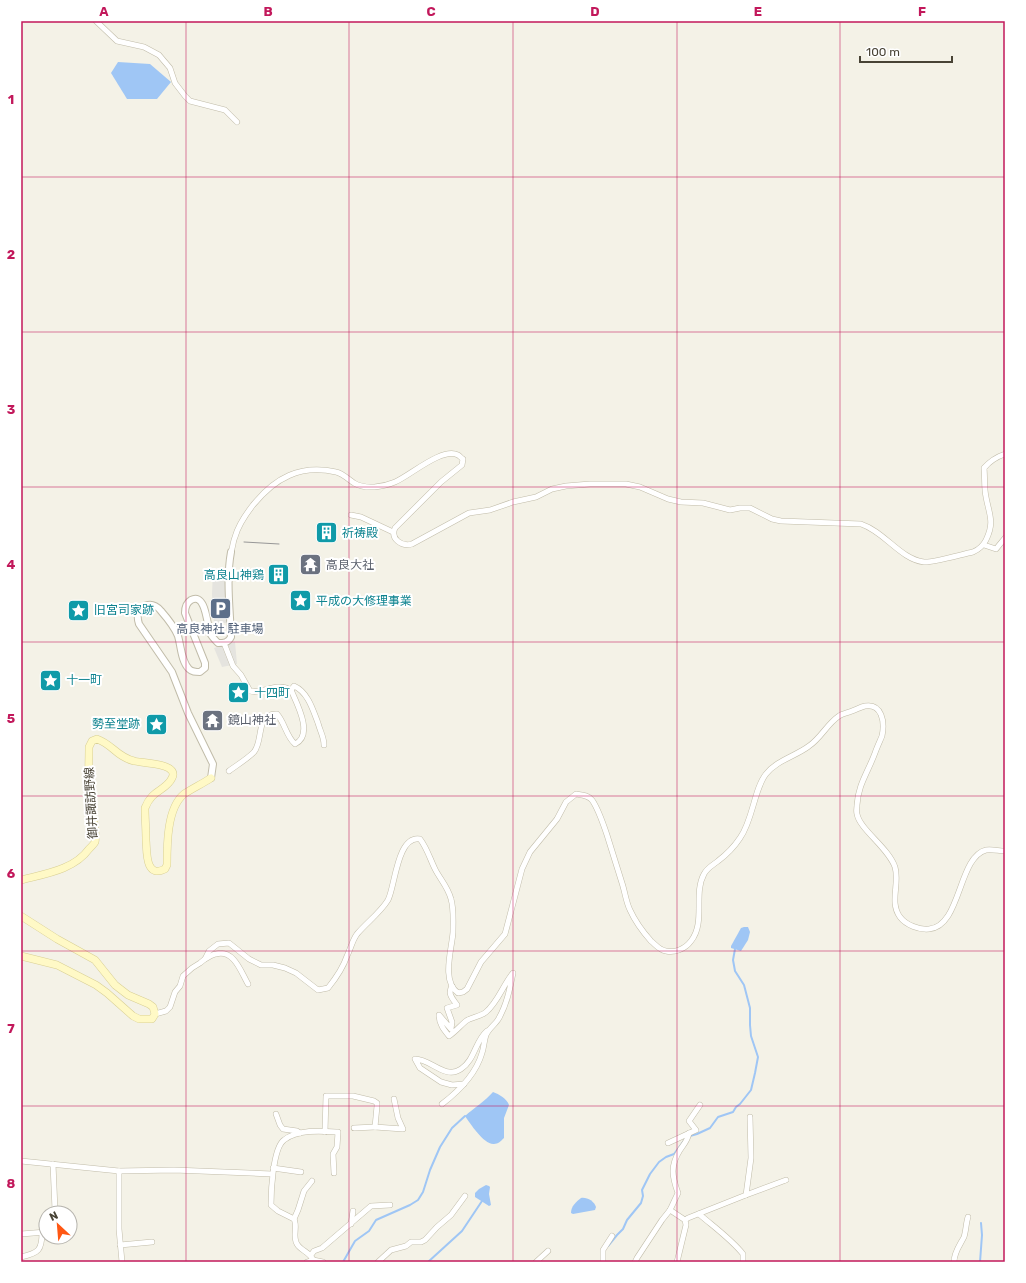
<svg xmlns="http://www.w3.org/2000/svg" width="1026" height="1283" viewBox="0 0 1026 1283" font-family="Rubik,'Noto Sans JP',sans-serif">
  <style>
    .parking { fill: #e5e4df }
    .water { fill: #9fc6f5 }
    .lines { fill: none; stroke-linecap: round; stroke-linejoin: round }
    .stream { stroke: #9fc6f5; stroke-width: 2 }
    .minor-casing { stroke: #c1bca9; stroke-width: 6 }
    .tertiary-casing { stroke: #c1bca9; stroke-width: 8 }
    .secondary-casing { stroke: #d8cf94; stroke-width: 8 }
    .minor { stroke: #fff; stroke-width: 5 }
    .tertiary { stroke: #fff; stroke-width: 6 }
    .secondary { stroke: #fff9c6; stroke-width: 7 }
    .tram { stroke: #979797; stroke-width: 1 }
    .grid { fill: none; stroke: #c2185b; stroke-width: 1; stroke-opacity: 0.55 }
    .labels { text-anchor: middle; stroke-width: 4; stroke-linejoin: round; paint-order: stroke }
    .culture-label { font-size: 12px; fill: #0d838f; stroke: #fff; text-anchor: start }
    .worship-label { font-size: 12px; fill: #5b616d; stroke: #fff; text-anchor: start }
    .service-label { font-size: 12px; fill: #4e5e75; stroke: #fff }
    .street-label { font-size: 12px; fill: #484335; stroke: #fff }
    .neatline { fill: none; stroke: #c2185b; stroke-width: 1.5 }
    .grid-label { font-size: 13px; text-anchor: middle; font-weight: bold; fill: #c2185b }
  </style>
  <rect width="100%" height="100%" fill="#f4f2e7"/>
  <g class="parking">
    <path d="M213 570 225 571V586L227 623H214L212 594Z"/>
    <path d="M235 642 237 664 222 667 214 648Z"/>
  </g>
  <g class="water">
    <path d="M118 62 150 64 171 82 157 99H127L111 73Z"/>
    <path d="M744 927H748L750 932 748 940 741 951 731 948V946L741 928Z"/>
    <path d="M493 1092C499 1094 507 1099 509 1105L504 1118V1138C501 1141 498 1144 494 1144 484 1145 470 1123 465 1116 474 1108 485 1101 493 1092Z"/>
    <path d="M486 1185 489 1186 490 1187 489 1194 491 1205 489 1206 475 1197V1193L479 1189Z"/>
    <path d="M581 1198C587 1197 594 1201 596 1207L595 1210 573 1214 571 1213C571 1206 576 1202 581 1198Z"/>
  </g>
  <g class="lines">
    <g class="stream">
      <path d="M690 1136 697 1134 710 1128 718 1117 733 1112 736 1107 740 1104 751 1090 755 1073 758 1057 751 1036 750 1025V1008L744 985 735 971 733 960 735 949"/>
      <path d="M608 1246 617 1235 623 1229 627 1220 641 1203 643 1196 642 1190 650 1174 659 1162 666 1157 674 1154 686 1138"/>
      <path d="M343 1262 355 1241 369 1231 376 1220 410 1205 418 1200 423 1192 430 1170 440 1147 452 1128 465 1116"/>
      <path d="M428 1262 462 1231 482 1201"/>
      <path d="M980 1262 982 1235 981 1223"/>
    </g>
    <defs>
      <g id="minor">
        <path d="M96 21 117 41 144 47 159 55 170 68 175 83 185 96 190 101 225 110 237 122"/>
        <path d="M351 515 361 517 393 532"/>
        <path d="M984 545 996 549 1005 538"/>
        <path d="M231 552C233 547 233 541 235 537 238 526 246 514 253 505 275 478 300 464 336 472 342 473 348 479 354 483 366 490 383 487 395 482 411 475 442 447 458 455 460 456 461 458 463 459L462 465 441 482 395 528C390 539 402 547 412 544L458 519 469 513 490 510 513 502 536 497 552 489 566 486 590 484H626L640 487 668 499 681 502 703 503 730 510 740 508H750L772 519 781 521 861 524C885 532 900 559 924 562 932 563 963 554 973 552 980 549 983 546 986 540 995 522 989 514 986 497 984 488 985 478 984 468 990 461 996 457 1005 454"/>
        <path d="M224 643 233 666 241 675 250 691C263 695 275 681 291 690 297 704 314 735 295 744 286 736 285 723 277 714 255 713 264 740 254 752 247 759 237 765 229 771"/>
        <path d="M291 690 294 686C308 692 313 710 318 723 320 731 324 737 324 745"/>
        <path d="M205 959C209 957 213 954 216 954 234 949 241 972 248 984"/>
        <path d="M155 1014 166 1011 170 1007 175 992 180 986 183 976 192 968 200 963 205 959 209 951 218 944 229 943 249 959 261 965H273L285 968 296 973 318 990 328 988C336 978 343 968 347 956 351 948 352 941 357 934 367 922 380 913 388 900 395 887 397 835 420 839 427 848 430 859 435 869 440 879 448 887 451 899 454 909 453 921 453 932 452 949 441 981 458 993L463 992 467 989 481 962 505 934 522 869 530 852 557 819 566 802 576 794C582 795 588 795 592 800 597 807 604 826 607 835 612 851 617 867 622 883 625 892 626 902 630 910 635 921 643 932 651 941 656 945 659 950 666 951 675 953 685 949 691 941 706 922 693 894 704 874 707 868 713 865 718 861 726 855 734 847 740 838 753 820 754 789 766 774 777 760 796 756 809 746 821 738 827 724 839 716 842 714 847 713 852 711 856 710 860 707 865 706 882 703 885 722 882 736 880 741 877 747 875 753 868 772 858 785 857 805 857 808 856 811 857 814 860 830 888 847 895 867 900 883 889 902 900 917 906 925 919 930 929 929 961 927 958 857 986 850 992 849 999 851 1005 851"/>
        <path d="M464 1084 452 1085 441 1082 420 1068 415 1059C431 1059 445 1080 461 1069 475 1060 475 1041 487 1031"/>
        <path d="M442 1104C459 1091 476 1074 482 1053 484 1047 484 1041 486 1035 489 1028 496 1024 499 1018 507 1004 510 988 513 973 503 985 498 1002 486 1012 480 1017 471 1017 466 1021 460 1026 455 1032 449 1036 444 1030 439 1024 439 1015L451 1029 452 1022 447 1008 457 1005C453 999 447 994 452 986"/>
        <path d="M276 1114 280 1125 283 1129 297 1131 300 1133"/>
        <path d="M354 1128 375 1127"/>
        <path d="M325 1132 326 1096H353L374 1101 377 1103V1106L375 1127 403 1129 398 1118 394 1099"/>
        <path d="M668 1143 696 1130 689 1121 700 1105"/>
        <path d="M21 1161 119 1171 174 1170 272 1174"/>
        <path d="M53 1164 55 1210 59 1213"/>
        <path d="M273 1168 301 1172"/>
        <path d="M119 1171V1229L122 1262"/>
        <path d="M746 1195 786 1180"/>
        <path d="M670 1210 685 1220 686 1225 677 1262"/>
        <path d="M699 1214C714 1227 731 1239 743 1254V1262"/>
        <path d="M294 1219 298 1210 304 1191 312 1181"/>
        <path d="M685 1220 688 1218 746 1195 751 1158 750 1117"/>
        <path d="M351 1224 353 1211"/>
        <path d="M21 1234 46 1232"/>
        <path d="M120 1245 152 1242"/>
        <path d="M311 1255 314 1251 322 1248 371 1206 390 1205"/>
        <path d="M21 1257C39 1253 42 1250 42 1232"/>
        <path d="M313 1260C310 1252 301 1251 297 1244 292 1236 298 1227 294 1219L278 1211 271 1205C271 1191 273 1148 284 1140 298 1129 322 1131 338 1132L337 1147 333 1154 334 1173"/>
        <path d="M307 1262 313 1260 323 1262"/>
        <path d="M378 1262 391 1250 406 1246 411 1242H421L425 1240 437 1227 451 1215 465 1196"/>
        <path d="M536 1262 548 1251"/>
        <path d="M603 1262V1250L612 1236"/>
        <path d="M635 1262 637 1258 662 1220 670 1210 678 1193C672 1176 670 1166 680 1150 684 1144 688 1140 689 1133"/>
        <path d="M954 1262C954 1252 960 1245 964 1237 966 1231 966 1223 968 1217"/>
      </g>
      <path id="tertiary" d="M211 778 213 764 188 713 172 672 139 624C136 614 138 607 148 605 153 604 158 607 161 611 168 619 174 626 178 636 181 646 181 661 189 669 192 672 195 672 200 672L205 668V663L185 613C185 608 186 603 191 600 206 592 207 625 210 633 212 637 215 640 218 643 224 643 228 643 231 637 230 609 226 579 231 552"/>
      <g id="secondary">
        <path d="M21 880C44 874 74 870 89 849 91 847 94 844 95 842 98 832 89 805 89 793 88 778 89 763 89 747L92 741 97 739C112 744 117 757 134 761 141 763 180 763 172 778 166 791 152 789 145 808 145 818 146 829 146 840 147 851 145 879 165 869L167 865C167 844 167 808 184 794 193 788 202 784 211 778"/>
        <path d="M21 916 57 939 95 960 115 985 128 995 149 1004 153 1007 155 1014 152 1019H139L133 1016 107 993 96 985 57 965 21 956"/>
      </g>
    </defs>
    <use href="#minor" class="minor-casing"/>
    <use href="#tertiary" class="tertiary-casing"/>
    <use href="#secondary" class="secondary-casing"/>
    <use href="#minor" class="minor"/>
    <use href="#tertiary" class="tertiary"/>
    <use href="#secondary" class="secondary"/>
    <path class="tram" d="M244 542 279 544"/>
  </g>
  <path class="grid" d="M186 21V1262M349 21V1262M513 21V1262M677 21V1262M840 21V1262M21 177H1005M21 332H1005M21 487H1005M21 642H1005M21 796H1005M21 951H1005M21 1106H1005"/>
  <defs>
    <symbol id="building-square" viewBox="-11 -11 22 22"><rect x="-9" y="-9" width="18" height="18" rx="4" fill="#0f9aa8" stroke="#fff"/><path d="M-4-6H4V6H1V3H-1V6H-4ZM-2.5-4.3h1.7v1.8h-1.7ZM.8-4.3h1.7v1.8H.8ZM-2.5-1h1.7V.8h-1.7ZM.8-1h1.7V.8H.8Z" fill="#fff"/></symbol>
    <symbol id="temple-square" viewBox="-11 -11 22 22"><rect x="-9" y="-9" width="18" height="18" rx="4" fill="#6b7280" stroke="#fff"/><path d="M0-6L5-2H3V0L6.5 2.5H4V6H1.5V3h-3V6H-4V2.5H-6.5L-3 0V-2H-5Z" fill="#fff"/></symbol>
    <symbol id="sight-square" viewBox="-11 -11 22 22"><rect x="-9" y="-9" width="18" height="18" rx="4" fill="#0f9aa8" stroke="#fff"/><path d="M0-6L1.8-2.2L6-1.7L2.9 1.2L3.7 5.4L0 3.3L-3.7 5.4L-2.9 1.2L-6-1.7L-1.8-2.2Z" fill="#fff"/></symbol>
    <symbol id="parking-square" viewBox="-11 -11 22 22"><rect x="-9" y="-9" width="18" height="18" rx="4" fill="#5c6f8a" stroke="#fff"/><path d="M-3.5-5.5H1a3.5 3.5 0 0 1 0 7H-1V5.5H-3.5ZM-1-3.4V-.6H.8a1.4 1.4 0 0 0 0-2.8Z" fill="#fff"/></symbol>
  </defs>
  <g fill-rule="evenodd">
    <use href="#building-square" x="314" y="520" width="25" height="25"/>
    <use href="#temple-square" x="298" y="552" width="25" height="25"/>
    <use href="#building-square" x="266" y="562" width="25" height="25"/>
    <use href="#sight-square" x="288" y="588" width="25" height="25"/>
    <use href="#parking-square" x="208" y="596" width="25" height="25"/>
    <use href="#sight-square" x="66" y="598" width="25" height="25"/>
    <use href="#sight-square" x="38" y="668" width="25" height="25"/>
    <use href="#sight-square" x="226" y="680" width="25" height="25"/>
    <use href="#temple-square" x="200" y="708" width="25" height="25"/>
    <use href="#sight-square" x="144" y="712" width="25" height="25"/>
  </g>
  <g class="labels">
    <g class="culture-label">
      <text x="342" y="537">祈祷殿</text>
      <text x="264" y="579" text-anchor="end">高良山神鶏</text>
      <text x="316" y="605">平成の大修理事業</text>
      <text x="94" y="614">旧宮司家跡</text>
      <text x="66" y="684">十一町</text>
      <text x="254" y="697">十四町</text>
      <text x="140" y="728" text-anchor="end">勢至堂跡</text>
    </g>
    <g class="worship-label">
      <text x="326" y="569">高良大社</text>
      <text x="228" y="724">鏡山神社</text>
    </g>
    <g class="service-label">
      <text x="220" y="633">高良神社 駐車場</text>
    </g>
    <g class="street-label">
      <text transform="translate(91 803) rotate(-93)" y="4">御井諏訪野線</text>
    </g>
  </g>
  <rect width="1026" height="1283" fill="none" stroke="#ffffff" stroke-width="44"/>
  <g transform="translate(58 1225) rotate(334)"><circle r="19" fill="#ffffff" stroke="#b6b4ae"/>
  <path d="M0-3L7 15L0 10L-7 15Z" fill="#ff5713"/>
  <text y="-6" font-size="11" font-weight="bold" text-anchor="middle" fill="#484335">N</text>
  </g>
  <path d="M860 56v6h92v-6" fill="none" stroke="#484335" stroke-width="2"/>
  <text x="866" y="56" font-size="12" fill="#484335" stroke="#ffffff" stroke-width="3" paint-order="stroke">100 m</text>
  <rect x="22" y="22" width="982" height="1239" class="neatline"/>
  <g class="grid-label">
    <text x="104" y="16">A</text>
    <text x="268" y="16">B</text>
    <text x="431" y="16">C</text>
    <text x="595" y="16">D</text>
    <text x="758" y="16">E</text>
    <text x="922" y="16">F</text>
    <text x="11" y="104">1</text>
    <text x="11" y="259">2</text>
    <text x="11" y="414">3</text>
    <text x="11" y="569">4</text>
    <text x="11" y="723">5</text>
    <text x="11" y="878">6</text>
    <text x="11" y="1033">7</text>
    <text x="11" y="1188">8</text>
  </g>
</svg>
